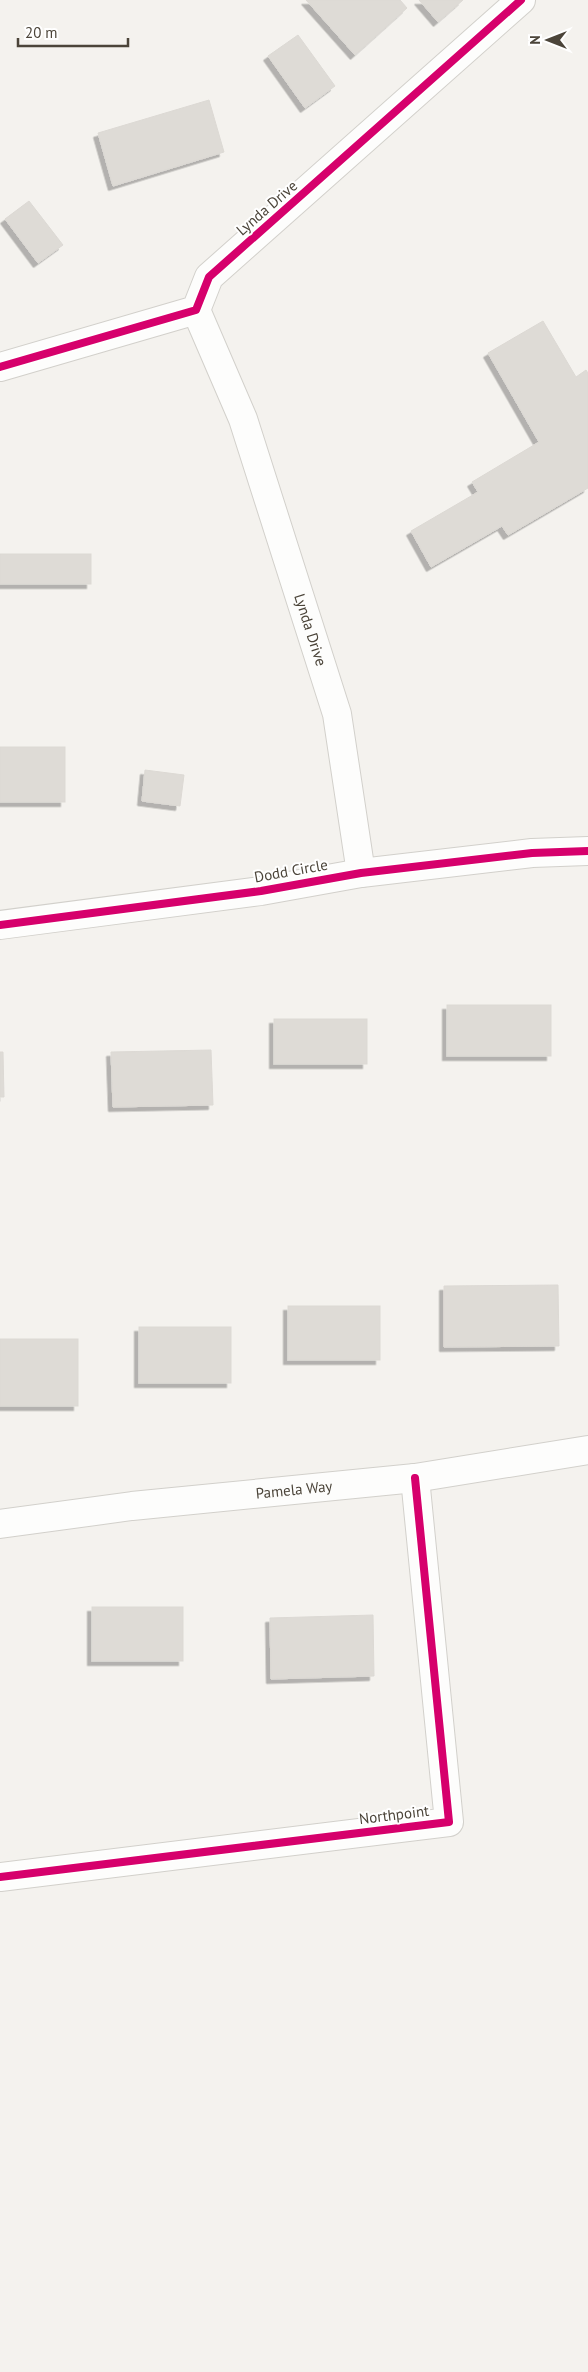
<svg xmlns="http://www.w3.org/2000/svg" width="588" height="2372" viewBox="0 0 588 2372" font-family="'PT Sans',sans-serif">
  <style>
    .building { fill: #dedbd6; stroke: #dcd9d4; filter: url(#shadow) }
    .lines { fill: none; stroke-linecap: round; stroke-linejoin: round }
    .minor-casing { stroke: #d2d0cb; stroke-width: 30 }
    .minor { stroke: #fdfdfc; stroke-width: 28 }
    .cycleway-casing { stroke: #fff; stroke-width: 11 }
    .cycleway { stroke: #d6006c; stroke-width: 8 }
    .labels { text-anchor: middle; stroke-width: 4; stroke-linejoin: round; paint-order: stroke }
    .street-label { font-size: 15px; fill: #4b4439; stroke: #fff }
  </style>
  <defs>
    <filter id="shadow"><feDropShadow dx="-4.5" dy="4.5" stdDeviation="0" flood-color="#0004"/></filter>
  </defs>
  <rect width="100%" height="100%" fill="#f4f2ee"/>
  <g class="building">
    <path d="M306 0H400L407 8 355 55Z"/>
    <path d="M419 0H463L438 22Z"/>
    <path d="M298 35 335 86 305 108 268 56Z"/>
    <path d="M209 100 224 152 113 186 98 133Z"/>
    <path d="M29 201 63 245 38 263 5 219Z"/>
    <path d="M543 321 576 377 586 370 588 373V488L508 535 502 526 431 567 411 531 478 492 472 482 539 442 488 353Z"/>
    <rect x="0" y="554" width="91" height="30"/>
    <rect x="0" y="747" width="65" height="55"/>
    <path d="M145 770 184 775 180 806 142 801Z"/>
    <rect x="447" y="1005" width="104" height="51"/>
    <rect x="274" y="1019" width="93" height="45"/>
    <path d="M211 1050 213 1105 113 1107 111 1052Z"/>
    <path d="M0 1052H3L4 1097H0Z"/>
    <path d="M558 1285 559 1346 444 1347V1286Z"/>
    <rect x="288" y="1306" width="92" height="54"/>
    <rect x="139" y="1327" width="92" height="56"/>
    <rect x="0" y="1339" width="78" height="67"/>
    <rect x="92" y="1607" width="91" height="54"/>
    <path d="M373 1615 374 1676 271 1679 270 1618Z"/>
  </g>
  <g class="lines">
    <defs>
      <g id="minor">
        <path id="s1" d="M196 310 243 419 337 714 361 873"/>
        <path d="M0 367 196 310 209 277 521 0"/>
        <path d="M0 925 261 891 361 873 532 853 588 851"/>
        <path id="s2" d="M0 1524 132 1506 415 1478 588 1450"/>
        <path d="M0 1877 449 1822 415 1478"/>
      </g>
    </defs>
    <use href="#minor" class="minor-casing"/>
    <use href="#minor" class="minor"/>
    <defs>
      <g id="cycleway">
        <path d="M0 367 196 310 209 277 521 0"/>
        <path d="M0 925 261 891 361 873 532 853 588 851"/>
        <path d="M0 1877 449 1822 415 1478"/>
      </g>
    </defs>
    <use href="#cycleway" class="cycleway-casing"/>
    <use href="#cycleway" class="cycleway"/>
  </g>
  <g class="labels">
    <g class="street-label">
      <text transform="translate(267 208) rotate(-41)" y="5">Lynda Drive</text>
      <text dy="5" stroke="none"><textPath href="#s1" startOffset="340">Lynda Drive</textPath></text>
      <text transform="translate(291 871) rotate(-10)" y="5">Dodd Circle</text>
      <text dy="5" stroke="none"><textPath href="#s2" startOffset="296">Pamela Way</textPath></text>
      <text transform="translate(394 1815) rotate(-7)" y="5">Northpoint</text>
    </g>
  </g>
  <g transform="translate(548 40) rotate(270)" stroke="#ffffff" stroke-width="4" paint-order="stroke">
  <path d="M0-4L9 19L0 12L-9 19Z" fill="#4b4439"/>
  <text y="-8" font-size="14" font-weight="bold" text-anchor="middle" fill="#4b4439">N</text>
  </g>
  <path d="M18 38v8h110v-8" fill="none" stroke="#4b4439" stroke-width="2.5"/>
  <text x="25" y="38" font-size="15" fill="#4b4439" stroke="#ffffff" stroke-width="4" paint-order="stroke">20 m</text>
</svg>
